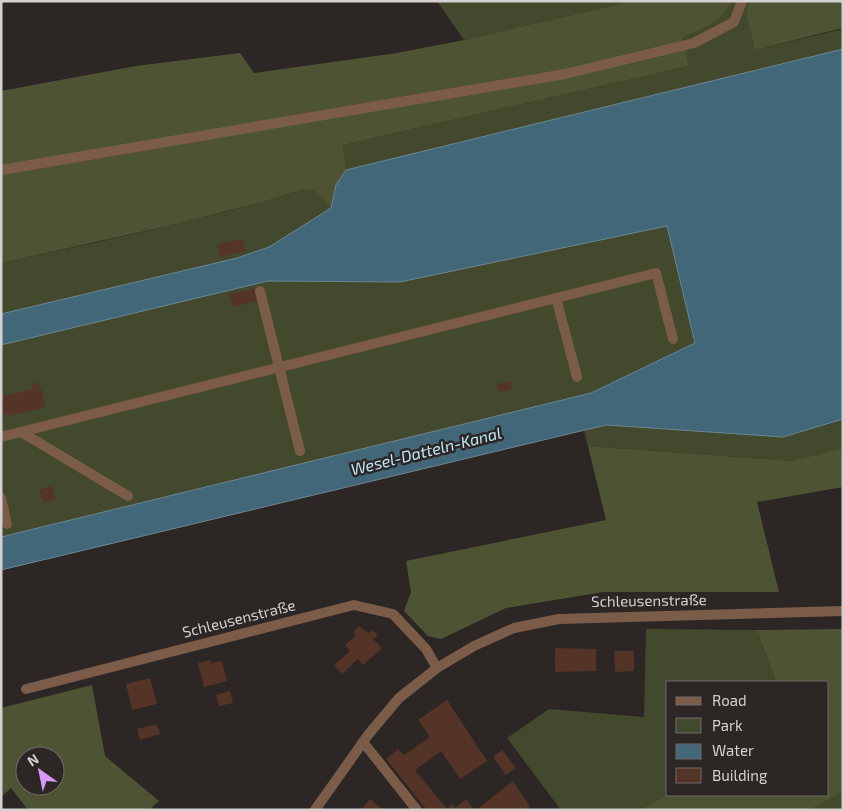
<svg xmlns="http://www.w3.org/2000/svg" width="844" height="811" viewBox="0 0 844 811" font-family="'Exo 2',sans-serif">
  <style>
    .green { fill: #43492c }
    .forest { fill: #4e5433; fill-rule: evenodd }
    .water { fill: #416778; stroke: #6d8792 }
    .building { fill: #533426 }
    .lines { fill: none; stroke-linecap: round; stroke-linejoin: round }
    .service { stroke: #7b5c49; stroke-width: 10 }
    .minor { stroke: #7b5c49; stroke-width: 10 }
    .labels { text-anchor: middle; stroke-width: 5; stroke-linejoin: round; paint-order: stroke }
    .street-label { font-size: 15px; fill: #d4d1d0; stroke: #2c2725 }
    .water-label { font-size: 16px; font-style: italic; fill: #bfe7fa; stroke: #2c2725 }
  </style>
  <rect width="100%" height="100%" fill="#2c2725"/>
  <g class="green">
    <path d="M437 1H632L464 40Z"/>
    <path d="M733 1H749L746 14 755 50 843 29V49L346 170 343 145 689 66 683 37C707 27 717 24 733 1Z"/>
    <path d="M305 189H314L331 208 269 247 237 258 1 314V263C103 241 205 220 305 189Z"/>
    <path d="M667 226 695 343 591 393 1 537V345L268 281 400 282Z"/>
    <path d="M843 419V448L791 461 588 446 584 430 606 425 783 437Z"/>
    <path d="M646 629 757 630 776 682H668V794L640 810H561L507 738 549 709 644 717Z"/>
    <path d="M843 791V810H810L840 792Z"/>
  </g>
  <g class="forest">
    <path d="M632 1H733C718 24 707 27 683 37L689 66 343 145 346 170 336 185 331 208 314 190 305 189 262 202 177 224 1 263V91L136 66 240 53 254 73 397 53 464 40Z"/>
    <path d="M749 1H843V28L755 50 746 14Z"/>
    <path d="M588 446 791 461 843 448V487L757 502 779 592H603L506 608 441 639 428 636 404 611 411 592 406 561 606 520Z"/>
    <path d="M843 629V791L810 810H640L668 794 828 795V682H776L757 630Z"/>
    <path d="M92 685 105 756 159 801 149 810H28L11 788 1 797V708ZM25 756H55V786H25Z"/>
  </g>
  <path class="water" d="M843 49V419L783 437 606 425 1 570V537L591 393 695 343 667 226 400 282 268 281 1 345V314L237 258 269 247 331 208 336 185 346 170Z"/>
  <g class="building">
    <path d="M242 239 245 251 220 257 217 244Z"/>
    <path d="M254 289 257 301 233 307 229 294Z"/>
    <path d="M510 381 512 389 499 392 497 384Z"/>
    <path d="M39 383 46 407 8 416 7 413 1 415V400L4 399 3 396 33 389 32 384Z"/>
    <path d="M52 486 56 499 43 503 39 490Z"/>
    <path d="M359 626 369 633 373 630 378 635 373 639 382 648 363 665 358 659 342 674 334 665 350 651 345 645 356 635 353 633Z"/>
    <path d="M555 648 596 649V671L555 672Z"/>
    <path d="M614 651H634V671L615 672Z"/>
    <path d="M210 660 211 663 222 661 227 681 204 687 198 663Z"/>
    <path d="M150 678 157 704 132 710 126 684Z"/>
    <path d="M230 691 233 703 219 706 216 695Z"/>
    <path d="M447 700 487 761 460 779 441 751 415 770 447 809 452 804 455 808 466 799 474 810H427L386 759 398 749 404 755 430 737 418 720Z"/>
    <path d="M157 724 160 734 140 740 137 729Z"/>
    <path d="M502 750 516 768 506 775 493 757Z"/>
    <path d="M513 781 530 807 526 810H476Z"/>
    <path d="M370 799 383 810H361Z"/>
  </g>
  <g class="lines">
    <g class="service">
      <path d="M1 170 565 74 694 43 734 22 742 1"/>
      <path d="M260 291 300 451"/>
      <path d="M556 298 577 377"/>
      <path d="M21 432 128 496"/>
      <path d="M1 437 656 273 673 339"/>
      <path d="M1 498 7 524"/>
      <path d="M363 742 417 810"/>
    </g>
    <g class="minor">
      <path d="M26 689 354 605 393 614 426 649 437 668"/>
      <path d="M315 810 368 735 399 698 437 668 474 646 514 628 559 619 843 611"/>
    </g>
  </g>
  <g class="labels">
    <g class="street-label">
      <text transform="translate(649 601) rotate(-1)" y="5">Schleusenstraße</text>
      <text transform="translate(239 619) rotate(-14)" y="5">Schleusenstraße</text>
    </g>
    <g class="water-label">
      <text transform="translate(426 451) rotate(-14)" y="6">Wesel-Datteln-Kanal</text>
    </g>
  </g>
  <rect width="844" height="811" fill="none" stroke="#d4d1d0" stroke-width="5"/>
  <rect x="666" y="681" width="162" height="115" fill="#2c2725" stroke="#6f6b69"/>
  <rect x="676" y="697" width="25" height="8" fill="#7b5c49" stroke="#6f6b69"/>
  <text x="712" y="706" font-size="15" fill="#d4d1d0">Road</text>
  <rect x="676" y="718" width="25" height="15" fill="#43492c" stroke="#6f6b69"/>
  <text x="712" y="731" font-size="15" fill="#d4d1d0">Park</text>
  <rect x="676" y="744" width="25" height="15" fill="#416778" stroke="#6f6b69"/>
  <text x="712" y="756" font-size="15" fill="#d4d1d0">Water</text>
  <rect x="676" y="768" width="25" height="15" fill="#533426" stroke="#6f6b69"/>
  <text x="712" y="781" font-size="15" fill="#d4d1d0">Building</text>
  <g transform="translate(40 771) rotate(327)"><circle r="24" fill="#2c2725" stroke="#6f6b69"/>
  <path d="M0-4L9 19L0 12L-9 19Z" fill="#d69bfa"/>
  <text y="-8" font-size="14" font-weight="bold" text-anchor="middle" fill="#d4d1d0">N</text>
  </g>
</svg>
